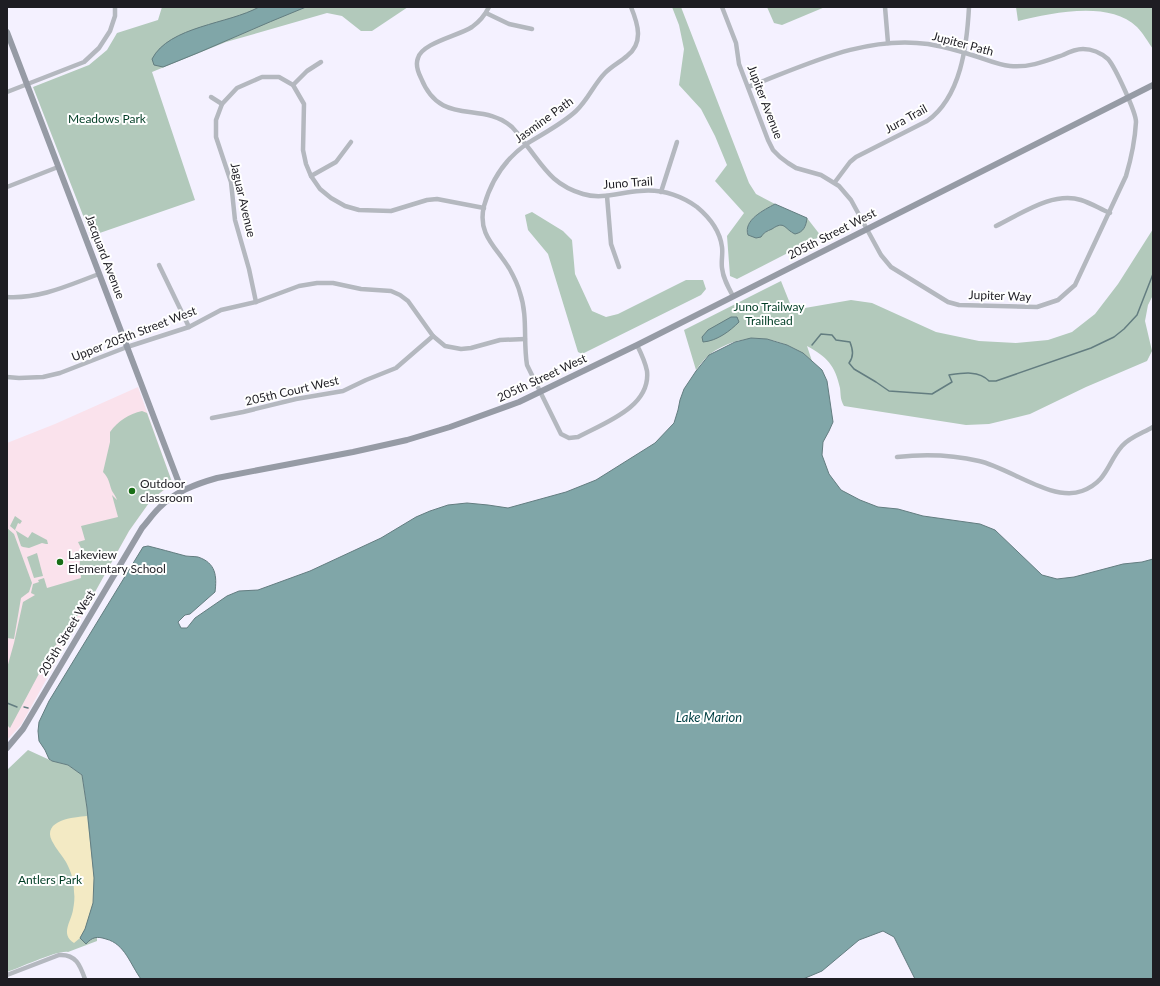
<svg xmlns="http://www.w3.org/2000/svg" width="1160" height="986" viewBox="0 0 1160 986" font-family="Lato,sans-serif">
  <style>
    .education { fill: #fae2ec }
    .green { fill: #b2c9bb }
    .sand { fill: #f3eac4 }
    .water { fill: #80a6a8; stroke: #637d80 }
    .lines { fill: none; stroke-linecap: round; stroke-linejoin: round }
    .stream { stroke: #637d80; stroke-width: 1.5 }
    .street { stroke: #b4b8bf; stroke-width: 4.5 }
    .secondary { stroke: #969ba5; stroke-width: 6 }
    .poi-dot { fill: #186e16; stroke: #fff; stroke-width: 1.5 }
    .labels { text-anchor: middle; stroke-width: 4; stroke-linejoin: round; paint-order: stroke }
    .street-label { font-size: 12px; fill: #1e1d23; stroke: #fff }
    .park-label { font-size: 12px; fill: #013d25; stroke: #fff }
    .poi-label { font-size: 12px; fill: #1e1d23; stroke: #fff; text-anchor: start }
    .water-label { font-size: 13px; font-style: italic; fill: #003f43; stroke: #fff }
  </style>
  <rect width="100%" height="100%" fill="#f4f1ff"/>
  <path class="education" d="M138 387 172 482 170 486 151 500 129 531 21 725 7 740V443L55 424Z"/>
  <g class="green">
    <path d="M162 7H408L372 31H361L342 16 327 13 226 42 152 72 195 200 91 236 33 87 89 65 107 50 117 33 158 20Z"/>
    <path d="M672 7H681L749 183 756 194 775 204C764 210 743 220 748 235 753 235 760 235 764 233 775 228 782 218 792 233L805 227 807 218 821 236 737 279 730 276 727 236 744 213 715 181 727 165 715 136 701 109 679 85 684 49 679 25Z"/>
    <path d="M767 7H825L782 25 774 23Z"/>
    <path d="M1016 7H1153V49C1148 42 1143 33 1137 27 1109 0 1052 13 1018 21Z"/>
    <path d="M532 212 563 231 572 240 575 274 592 311 606 317 618 314 686 280H703L706 289 701 295 582 354 578 352 548 254 528 230 525 215Z"/>
    <path d="M1153 229V295L1148 305 1145 321 1152 351 1147 361 1086 387 1030 414 989 424 966 425 844 406C840 399 841 396 840 388 835 365 827 357 807 346L812 361C782 335 744 330 710 354 705 358 700 365 696 370L684 330 781 281 791 306 805 308 851 300 872 303 936 332 979 341 1016 343 1048 340 1072 332 1095 314 1118 284Z"/>
    <path d="M142 411 147 413 172 482 170 485 151 500 129 531 95 592 50 653 10 728 7 725V668L14 643 23 602 35 595 31 593 33 584 39 582 38 580 44 578 47 588 81 578C81 569 77 555 83 549L81 548 78 542 85 540 81 526 118 517 112 495 117 500C116 497 114 494 112 491 109 483 109 478 103 472L110 442V432C118 421 129 414 142 411Z"/>
    <path d="M15 516 22 521 20 524 18 523 15 530 28 538 32 532 47 540 48 544H46L42 543 29 548 23 547 21 546 16 531 10 526Z"/>
    <path d="M7 528 14 534 32 583 29 592 21 598 14 639 7 638Z"/>
    <path d="M37 553 43 576 34 578 27 557Z"/>
    <path d="M28 750 52 761 68 765 82 775 87 808 94 878 91 938 97 937V941L68 952C57 950 20 968 7 972V770Z"/>
  </g>
  <path class="sand" d="M87 816 94 878 93 903 85 929 80 938 74 943C60 934 71 922 73 910 74 904 75 898 74 892 74 881 71 871 66 862 62 855 56 849 52 841 42 820 74 817 87 816Z"/>
  <g class="water">
    <path d="M259 7H306C258 26 212 48 163 67L154 65 152 59C169 26 229 24 259 7Z"/>
    <path d="M775 204 807 218C806 226 804 232 795 234 784 229 785 220 772 229 767 231 763 233 761 237L756 238 748 235C743 220 764 210 775 204Z"/>
    <path d="M731 317H737L739 322C730 331 717 341 703 342L702 337 708 330Z"/>
    <path d="M751 338 767 339 787 345 803 353 822 370 827 381 833 422 829 431 823 442 822 455 829 474 841 490 860 500 878 507 898 509 923 516 980 524 995 530 1042 575 1057 579 1074 577 1123 564 1142 562 1153 559V979H915L894 937 883 931 859 940 822 971 803 979H141C130 964 125 944 106 939 97 936 92 937 86 944L80 938 85 929 93 903 94 878 87 808 82 775 68 765 52 761 49 759 45 750 39 741 38 731 39 722 49 701 143 547 148 546C160 549 171 552 182 555 187 557 193 556 198 557 216 563 217 576 215 592L190 614 185 615 178 622 181 628H187L195 618 227 596 239 591 258 590 310 571 381 538 416 517 430 511 448 505 467 503 488 505 508 508 566 492 596 480 655 443 674 423 678 410 680 400 684 389 696 371 709 355 735 342Z"/>
  </g>
  <g class="lines">
    <g class="stream">
      <path d="M812 345 821 334 832 335 836 340 850 342C853 350 854 356 849 363L854 369 876 382 889 391 932 394 952 382 949 375C962 373 979 370 989 381H996L1091 348 1114 337 1124 329 1137 315 1153 274"/>
      <path d="M7 703 17 707"/>
      <path d="M24 707 28 708"/>
    </g>
    <g class="street">
      <path d="M489 7C485 15 479 22 472 27 458 36 422 43 418 58 415 65 418 72 421 78 441 128 481 100 512 127 516 131 520 136 523 141 543 165 550 184 583 194 602 200 621 192 640 191 660 189 680 195 697 207 709 217 720 231 722 247 723 254 721 261 722 268 723 278 728 287 733 296"/>
      <path d="M631 7C638 24 644 43 627 56 620 62 612 66 605 73 594 84 588 100 576 111 562 124 544 133 528 143 506 158 491 181 484 206 477 234 496 247 509 268 513 275 518 285 520 293 528 316 523 341 527 365L561 434 569 438 578 437C604 423 651 407 647 371 645 361 641 353 637 345"/>
      <path d="M722 7 736 43 739 64 768 140 773 150 780 157 788 163 796 168 821 175 839 186 851 200 881 255 891 267 948 302 959 305 1037 307 1058 300 1075 285 1126 176C1131 159 1135 140 1136 122 1136 112 1115 67 1108 59 1101 53 1092 49 1083 49 1076 49 1069 52 1063 55 1046 61 1029 68 1010 66 999 65 987 60 975 56 960 51 945 47 928 44 865 35 806 65 748 87"/>
      <path d="M885 7 888 43"/>
      <path d="M486 13 509 24 532 29"/>
      <path d="M293 85 307 71 321 62"/>
      <path d="M7 92 84 62 99 48 110 31 115 16V7"/>
      <path d="M211 97 222 104"/>
      <path d="M311 176 336 162 351 142"/>
      <path d="M835 182 850 162 856 157 927 121C961 97 967 45 969 7"/>
      <path d="M7 187 58 167"/>
      <path d="M661 192 677 142"/>
      <path d="M607 196 611 244 619 267"/>
      <path d="M996 226C1021 214 1053 191 1081 200 1091 203 1100 209 1110 213"/>
      <path d="M159 265 189 327"/>
      <path d="M7 297C40 299 69 285 99 274"/>
      <path d="M256 302 249 269 235 220 231 182 216 137V120L222 104 237 88 262 77H279L293 85 304 104 303 150 306 164 311 176 320 189 331 198 345 206 359 210 391 211 427 200 437 199 484 208"/>
      <path d="M7 377 19 378 43 377 60 373 127 347 189 327 221 310 256 302 299 286 317 283H333L361 289 391 291 400 295 408 301 433 336 445 346 461 349 471 348 500 340 525 339"/>
      <path d="M212 418 243 412 296 399 343 391 366 380 396 368 433 336"/>
      <path d="M897 457C924 454 953 455 979 461 1010 468 1052 502 1082 491 1108 481 1107 463 1122 446 1130 437 1143 433 1153 427"/>
      <path d="M7 975 59 955C76 954 80 965 85 979"/>
    </g>
    <g class="secondary">
      <path d="M7 32 182 491"/>
      <path d="M7 748 23 729 142 528C148 521 153 514 159 508 174 492 196 484 217 478L353 452 407 440 450 427 519 402 637 345 1153 85"/>
    </g>
  </g>
  <g class="poi-dot">
    <circle cx="132" cy="491" r="4"/>
    <circle cx="60" cy="562" r="4"/>
  </g>
  <g class="labels">
    <g class="street-label">
      <text transform="translate(963 44) rotate(15)" y="4">Jupiter Path</text>
      <text transform="translate(765 102) rotate(69)" y="4">Jupiter Avenue</text>
      <text transform="translate(906 119) rotate(-29)" y="4">Jura Trail</text>
      <text transform="translate(544 120) rotate(-36)" y="4">Jasmine Path</text>
      <text transform="translate(628 183) rotate(-4)" y="4">Juno Trail</text>
      <text transform="translate(243 200) rotate(77)" y="4">Jaguar Avenue</text>
      <text transform="translate(832 234) rotate(-27)" y="4">205th Street West</text>
      <text transform="translate(105 257) rotate(69)" y="4">Jacquard Avenue</text>
      <text transform="translate(1000 296) rotate(2)" y="4">Jupiter Way</text>
      <text transform="translate(134 334) rotate(-21)" y="4">Upper 205th Street West</text>
      <text transform="translate(542 378) rotate(-25)" y="4">205th Street West</text>
      <text transform="translate(292 391) rotate(-13)" y="4">205th Court West</text>
      <text transform="translate(67 633) rotate(-59)" y="4">205th Street West</text>
    </g>
    <g class="park-label">
      <text x="107" y="123">Meadows Park</text>
      <text x="769" y="311">Juno Trailway<tspan x="769" dy="14">Trailhead</tspan></text>
      <text x="50" y="884">Antlers Park</text>
    </g>
    <g class="poi-label">
      <text x="140" y="488">Outdoor<tspan x="140" dy="14">classroom</tspan></text>
      <text x="68" y="559">Lakeview<tspan x="68" dy="14">Elementary School</tspan></text>
    </g>
    <g class="water-label">
      <text x="709" y="722">Lake Marion</text>
    </g>
  </g>
  <rect width="1160" height="986" fill="none" stroke="#1e1d23" stroke-width="16"/>
</svg>
